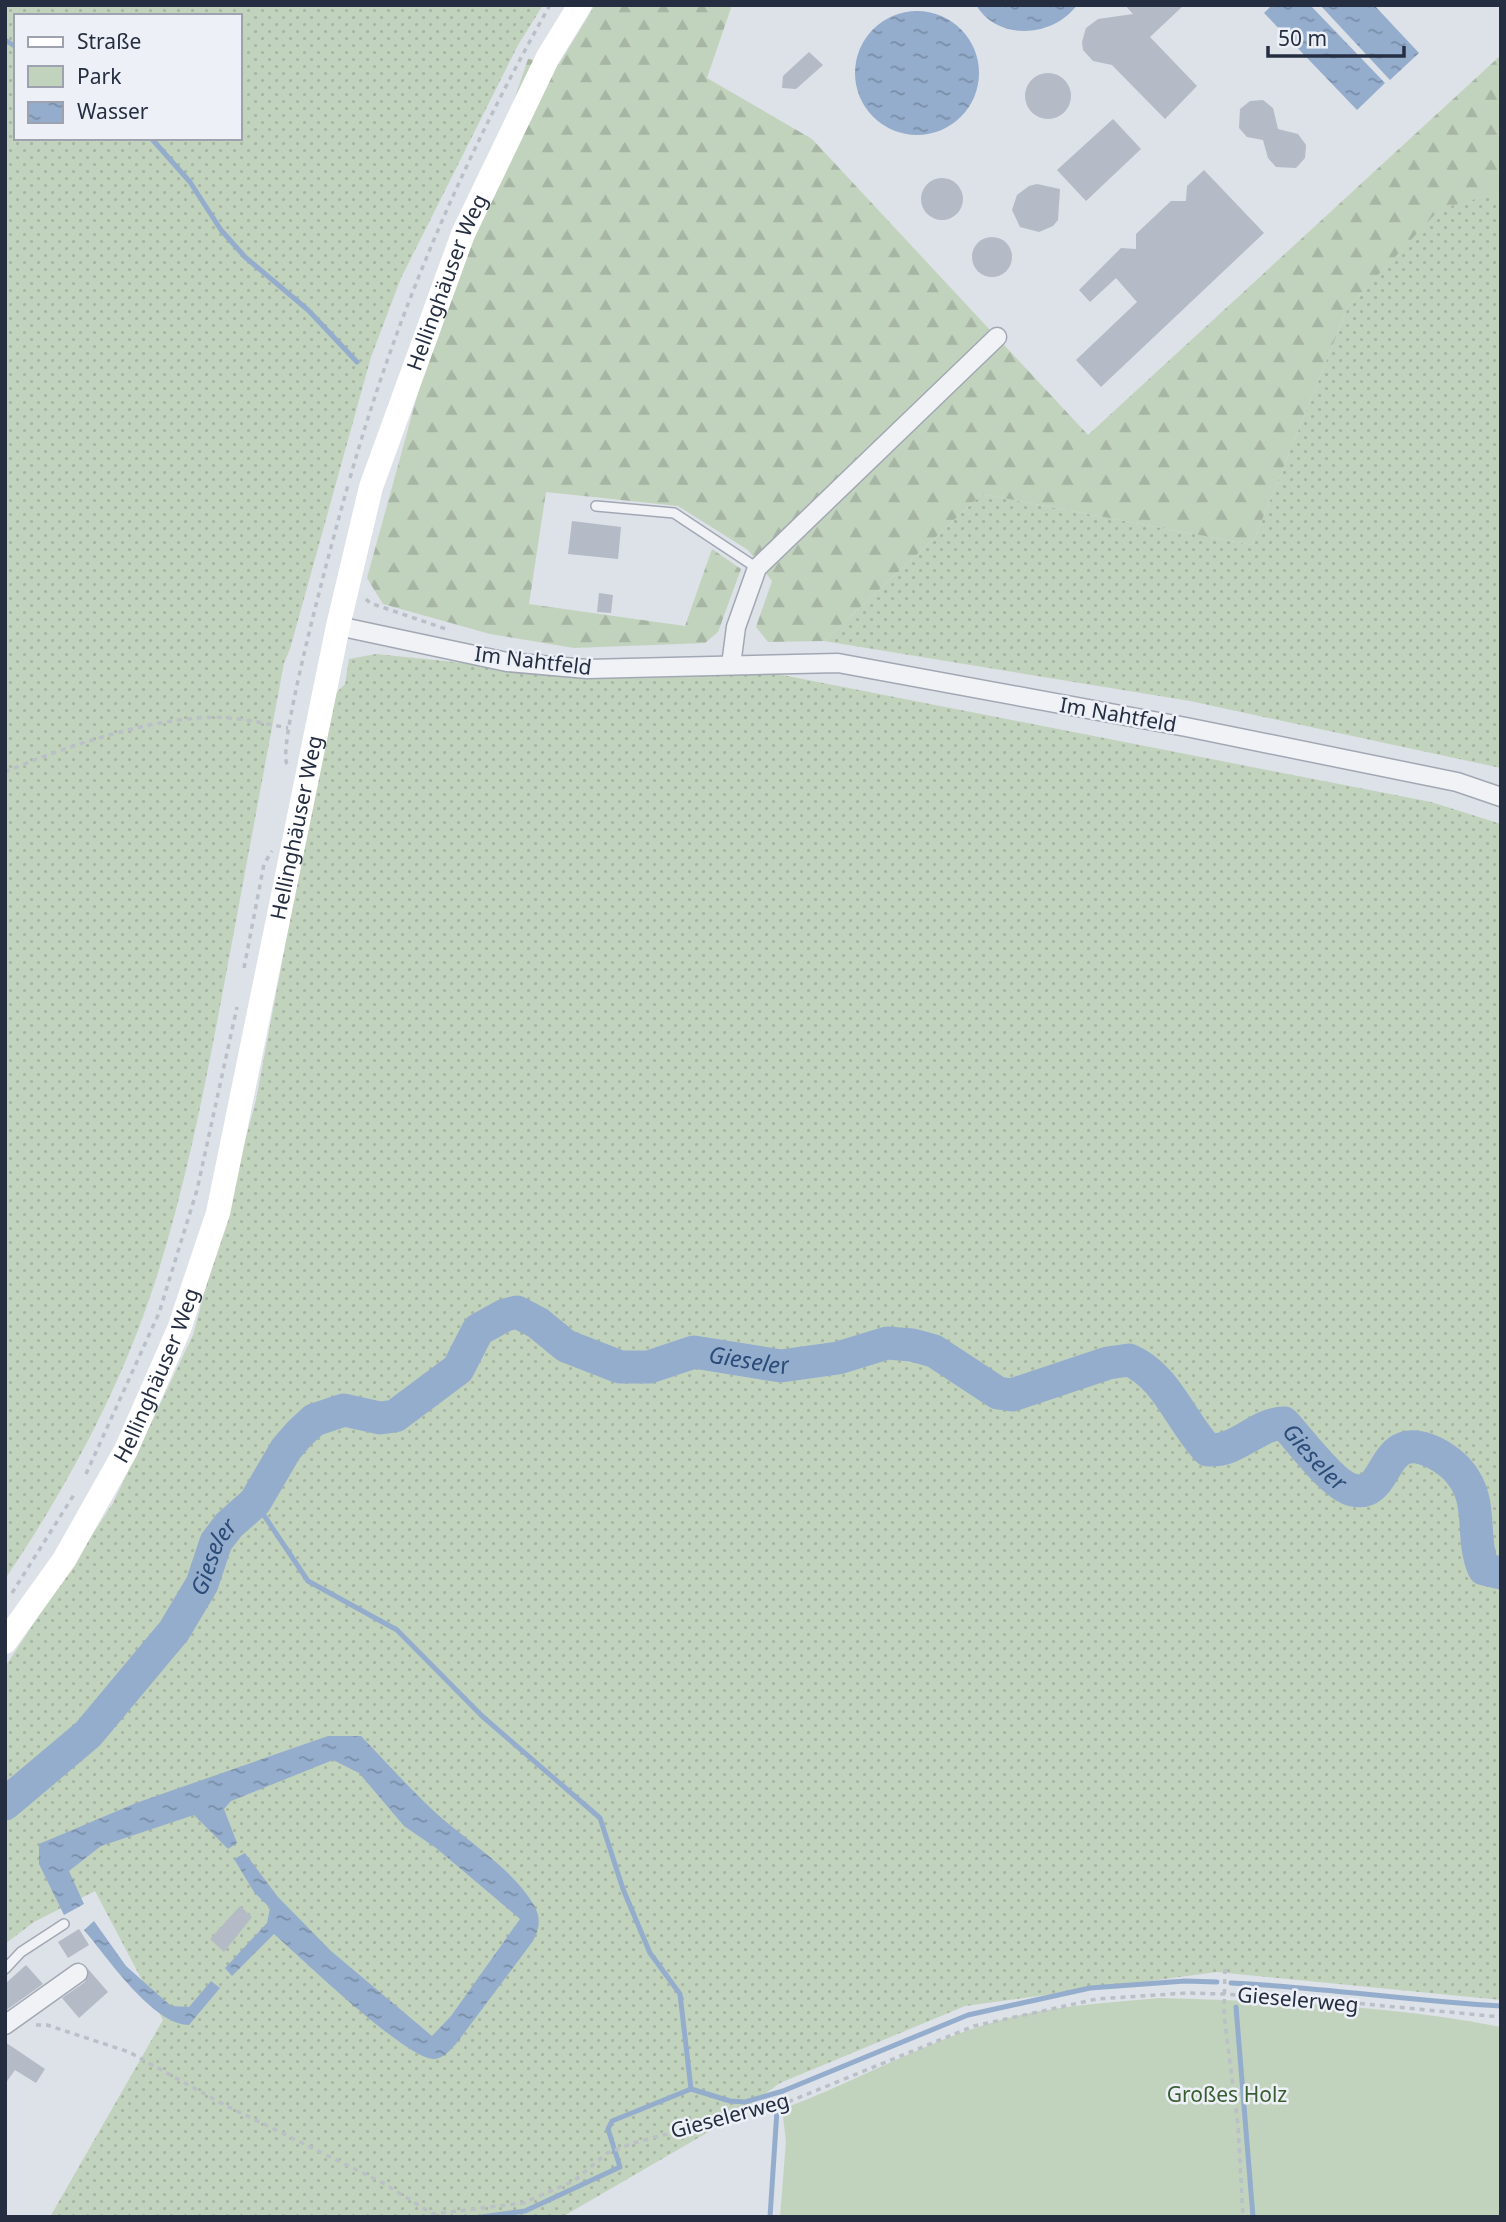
<svg xmlns="http://www.w3.org/2000/svg" width="1506" height="2222" viewBox="0 0 1506 2222" font-family="'Noto Sans',sans-serif">
  <style>
    .grass { fill: url(#grass-dots); fill-rule: evenodd }
    .forest { fill: url(#forest-firs) }
    .park { fill: #c2d3bd }
    .water { fill: url(#water-ripples) }
    .lines { fill: none; stroke-linecap: round; stroke-linejoin: round }
    .stream { stroke: #94adcc; stroke-width: 5 }
    .river { stroke: #94adcc; stroke-width: 33 }
    .building { fill: #b4bac6 }
    .lane-casing { stroke: #a2a8b3; stroke-width: 12 }
    .street-casing { stroke: #a2a8b3; stroke-width: 21 }
    .path { stroke: #bbbfc7; stroke-width: 3.5; stroke-dasharray: 5 5; stroke-linecap: butt }
    .lane { stroke: #f0f2f6; stroke-width: 9 }
    .street { stroke: #f0f2f6; stroke-width: 18 }
    .secondary { stroke: #fff; stroke-width: 24 }
    .labels { text-anchor: middle; stroke-width: 5; stroke-linejoin: round; paint-order: stroke }
    .street-label { font-size: 21px; fill: #252e41; stroke: #edf0f6 }
    .park-label { font-size: 21px; fill: #385e31; stroke: #edf0f6 }
    .water-label { font-size: 23px; font-style: italic; fill: #2b4b78; stroke: #edf0f6 }
  </style>
  <defs>
    <pattern id="grass-dots" width="8" height="8" patternUnits="userSpaceOnUse" patternTransform="scale(1.75)"><rect width="8" height="8" fill="#c2d3bd"/><path d="M2 2h.1M6 6h.1" fill="none" stroke="#a7b5a4" stroke-width="1.8" stroke-linecap="round"/></pattern>
    <pattern id="forest-firs" width="22" height="20" patternUnits="userSpaceOnUse" patternTransform="scale(1.75)"><rect width="22" height="20" fill="#c2d3bd"/><path d="M5 1l3.5 6h-7zM16 11l3.5 6h-7z" fill="#a7b5a4"/></pattern>
    <pattern id="water-ripples" width="26" height="14" patternUnits="userSpaceOnUse" patternTransform="scale(1.75)"><rect width="26" height="14" fill="#94adcc"/><path d="M2 4q2-2 4 0t4 0M15 11q2-2 4 0t4 0" fill="none" stroke="#798da7"/></pattern>
  </defs>
  <rect width="100%" height="100%" fill="#dde1e8"/>
  <g class="grass">
    <path d="M5 5H543L518 45 401 278 371 357 290 649 284 663C265 765 246 867 227 969 207 1076 187 1184 153 1288 119 1391 66 1489 5 1579ZM16 16H240V138H16Z"/>
    <path d="M1501 192V768L1190 701 824 641 982 494 1252 545 1348 307 1440 208Z"/>
    <path d="M376 654 504 667 731 665 1431 802 1501 824V2000L1217 1972 965 2006 780 2083 729 2120 562 2217H50L163 2020 95 1891 34 1922 5 1944V1667L113 1503 193 1335 256 1100 332 697 345 684 349 659Z"/>
  </g>
  <path class="forest" d="M595 5H732L707 78 812 139 1088 435 1501 55V192L1440 209 1348 307 1252 545 982 494 824 641 768 642 756 627 772 581 748 550 678 506 546 492 529 604 685 626 712 549 741 569 718 632 705 643 574 648 490 634 383 604 367 578 435 331 528 59 559 64Z"/>
  <path class="park" d="M1160 1998C1273 2001 1390 2005 1501 2027V2217H780L786 2141 782 2109C862 2080 938 2033 1021 2015 1067 2005 1114 2002 1160 1998Z"/>
  <g class="water">
    <path d="M976 5H1077C1054 37 998 42 976 5Z"/>
    <path d="M1272 5H1310L1385 83 1357 110 1264 13Z"/>
    <path d="M1320 5H1374L1419 53 1390 80Z"/>
    <circle cx="917" cy="73" r="62"/>
    <path d="M328 1736H361C386 1762 410 1789 436 1813 468 1842 512 1868 534 1905 541 1918 540 1928 533 1941L456 2044C450 2050 443 2059 434 2059 407 2060 299 1956 274 1934L232 1976 225 1968 267 1923 270 1908 254 1892 234 1859 245 1853 278 1897 331 1951 432 2036 451 2016 520 1919 436 1848 404 1826 359 1773 333 1760 231 1801 224 1809 237 1843 228 1849 194 1815 101 1846 69 1871 84 1904 64 1915 39 1864V1844L136 1803Z"/>
    <path d="M94 1921 126 1966 171 2006 189 2007 211 1981 220 1988 189 2025C153 2025 107 1957 84 1930Z"/>
  </g>
  <g class="lines">
    <g class="stream">
      <path d="M5 40 16 47"/>
      <path d="M151 138 190 182 221 230 245 257 308 310 357 362"/>
      <path d="M255 1502 308 1581 397 1630 482 1716 600 1818 623 1889 650 1953 680 1994 691 2089 612 2121 608 2129 620 2167 525 2211 482 2217"/>
      <path d="M1231 1983C1321 1987 1410 2001 1501 2006"/>
      <path d="M1236 2007 1253 2217"/>
      <path d="M691 2089 730 2101 745 2102 783 2091 968 2015 1090 1988 1185 1981 1217 1982"/>
      <path d="M770 2217 777 2110"/>
    </g>
    <path class="river" id="s1" d="M5 1804 88 1734 174 1631 202 1584 216 1542 229 1525 255 1502 286 1449 299 1434 314 1420 344 1410 380 1418 395 1416 458 1369 478 1330 505 1315 517 1312 538 1323 566 1346 620 1367H649L694 1352 781 1366 838 1358 887 1343 912 1345 934 1351 998 1393 1012 1395 1108 1363 1129 1360C1166 1375 1181 1422 1208 1450 1238 1452 1256 1424 1284 1423 1299 1439 1333 1486 1353 1490 1391 1499 1379 1427 1433 1452 1445 1458 1458 1468 1465 1480 1482 1506 1471 1541 1484 1569L1501 1573"/>
  </g>
  <g class="building">
    <path d="M1125 5H1184L1150 37 1197 86 1165 119 1112 65 1093 61 1083 50 1082 42 1086 28 1098 19 1133 14Z"/>
    <path d="M809 52 823 65 796 89 782 88 783 76Z"/>
    <circle cx="1048" cy="96" r="23"/>
    <path d="M1263 100 1273 108 1278 129 1298 134 1306 145 1305 158 1296 168 1276 167 1268 158 1263 140 1247 137 1239 128 1240 109 1250 101Z"/>
    <path d="M1113 119 1141 149 1086 201 1057 170Z"/>
    <path d="M1204 170 1264 233 1101 387 1076 360 1137 302 1116 278 1090 302 1079 290 1121 248 1136 249V234L1171 201H1186L1187 186Z"/>
    <circle cx="942" cy="199" r="21"/>
    <path d="M1037 184 1060 189 1058 220 1053 226 1039 232 1020 227 1012 210 1017 195 1029 186Z"/>
    <circle cx="992" cy="257" r="20"/>
    <path d="M572 521 621 527 618 559 568 554Z"/>
    <path d="M599 593 613 595 611 613 597 612Z"/>
    <path d="M240 1906 252 1917 224 1952 210 1939Z"/>
    <path d="M79 1929 89 1945 68 1958 58 1942Z"/>
    <path d="M26 1965 43 1984 5 2011V1984Z"/>
    <path d="M88 1969 108 1992 79 2018 62 1998 85 1982Z"/>
    <path d="M5 2042 45 2069 36 2083 15 2070 5 2084Z"/>
  </g>
  <g class="lines">
    <defs>
      <g id="lane">
        <path d="M596 506 674 513 757 568"/>
        <path d="M5 1969 21 1952 64 1924"/>
      </g>
      <g id="street">
        <path d="M338 626 507 662 587 669 838 663 1186 727 1457 782 1501 797"/>
        <path d="M731 665 736 627 757 568 997 337"/>
        <path d="M5 2025 78 1973"/>
      </g>
    </defs>
    <use href="#lane" class="lane-casing"/>
    <use href="#street" class="street-casing"/>
    <g class="path">
      <path d="M350 478C397 312 465 155 550 5"/>
      <path d="M366 599 370 603 446 629"/>
      <path d="M287 764C276 745 338 520 348 485"/>
      <path d="M5 772C58 749 140 722 197 718 228 715 258 722 288 728"/>
      <path d="M244 968 264 864 272 851"/>
      <path d="M86 1474 159 1313 197 1190 237 1007"/>
      <path d="M12 1593 75 1493"/>
      <path d="M1225 1969 1224 2015 1238 2125 1243 2217"/>
      <path d="M36 2025H47L129 2052 221 2103 383 2183 433 2214 523 2203 574 2181 607 2153 637 2142 788 2102 974 2026 1097 1999 1187 1993 1223 1994 1312 1999 1501 2017"/>
    </g>
    <use href="#lane" class="lane"/>
    <use href="#street" class="street"/>
    <path class="secondary" id="s2" d="M5 1642 64 1560 126 1450 179 1329 218 1213 338 626 371 487 463 234 548 57 580 5"/>
  </g>
  <g class="labels">
    <g class="street-label">
      <text dy="7" stroke="none"><textPath href="#s2" startOffset="1442">Hellinghäuser Weg</textPath></text>
      <text transform="translate(533 661) rotate(7)" y="7">Im Nahtfeld</text>
      <text transform="translate(1118 715) rotate(10)" y="7">Im Nahtfeld</text>
      <text dy="7" stroke="none"><textPath href="#s2" startOffset="875">Hellinghäuser Weg</textPath></text>
      <text dy="7" stroke="none"><textPath href="#s2" startOffset="308">Hellinghäuser Weg</textPath></text>
      <text transform="translate(1298 2000) rotate(5)" y="7">Gieselerweg</text>
      <text transform="translate(730 2116) rotate(-15)" y="7">Gieselerweg</text>
    </g>
    <g class="park-label">
      <text x="1227" y="2102">Großes Holz</text>
    </g>
    <g class="water-label">
      <text dy="8" stroke="none"><textPath href="#s1" startOffset="999">Gieseler</textPath></text>
      <text dy="8" stroke="none"><textPath href="#s1" startOffset="1650">Gieseler</textPath></text>
      <text dy="8" stroke="none"><textPath href="#s1" startOffset="327">Gieseler</textPath></text>
    </g>
  </g>
  <rect width="1506" height="2222" fill="none" stroke="#252e41" stroke-width="14"/>
  <rect x="14" y="14" width="228" height="126" fill="#edf0f6" stroke="#9da2ae" stroke-width="2"/>
  <rect x="28" y="37" width="35" height="10" fill="#ffffff" stroke="#9da2ae" stroke-width="2"/>
  <text x="77" y="49" font-size="21" fill="#252e41">Straße</text>
  <rect x="28" y="66" width="35" height="21" fill="#c2d3bd" stroke="#9da2ae" stroke-width="2"/>
  <text x="77" y="84" font-size="21" fill="#252e41">Park</text>
  <rect x="28" y="102" width="35" height="21" fill="url(#water-ripples)" stroke="#9da2ae" stroke-width="2"/>
  <text x="77" y="119" font-size="21" fill="#252e41">Wasser</text>
  <path d="M1268 46v10h136v-10" fill="none" stroke="#252e41" stroke-width="3.5"/>
  <text x="1278" y="46" font-size="21" fill="#252e41" stroke="#edf0f6" stroke-width="5" paint-order="stroke">50 m</text>
</svg>
